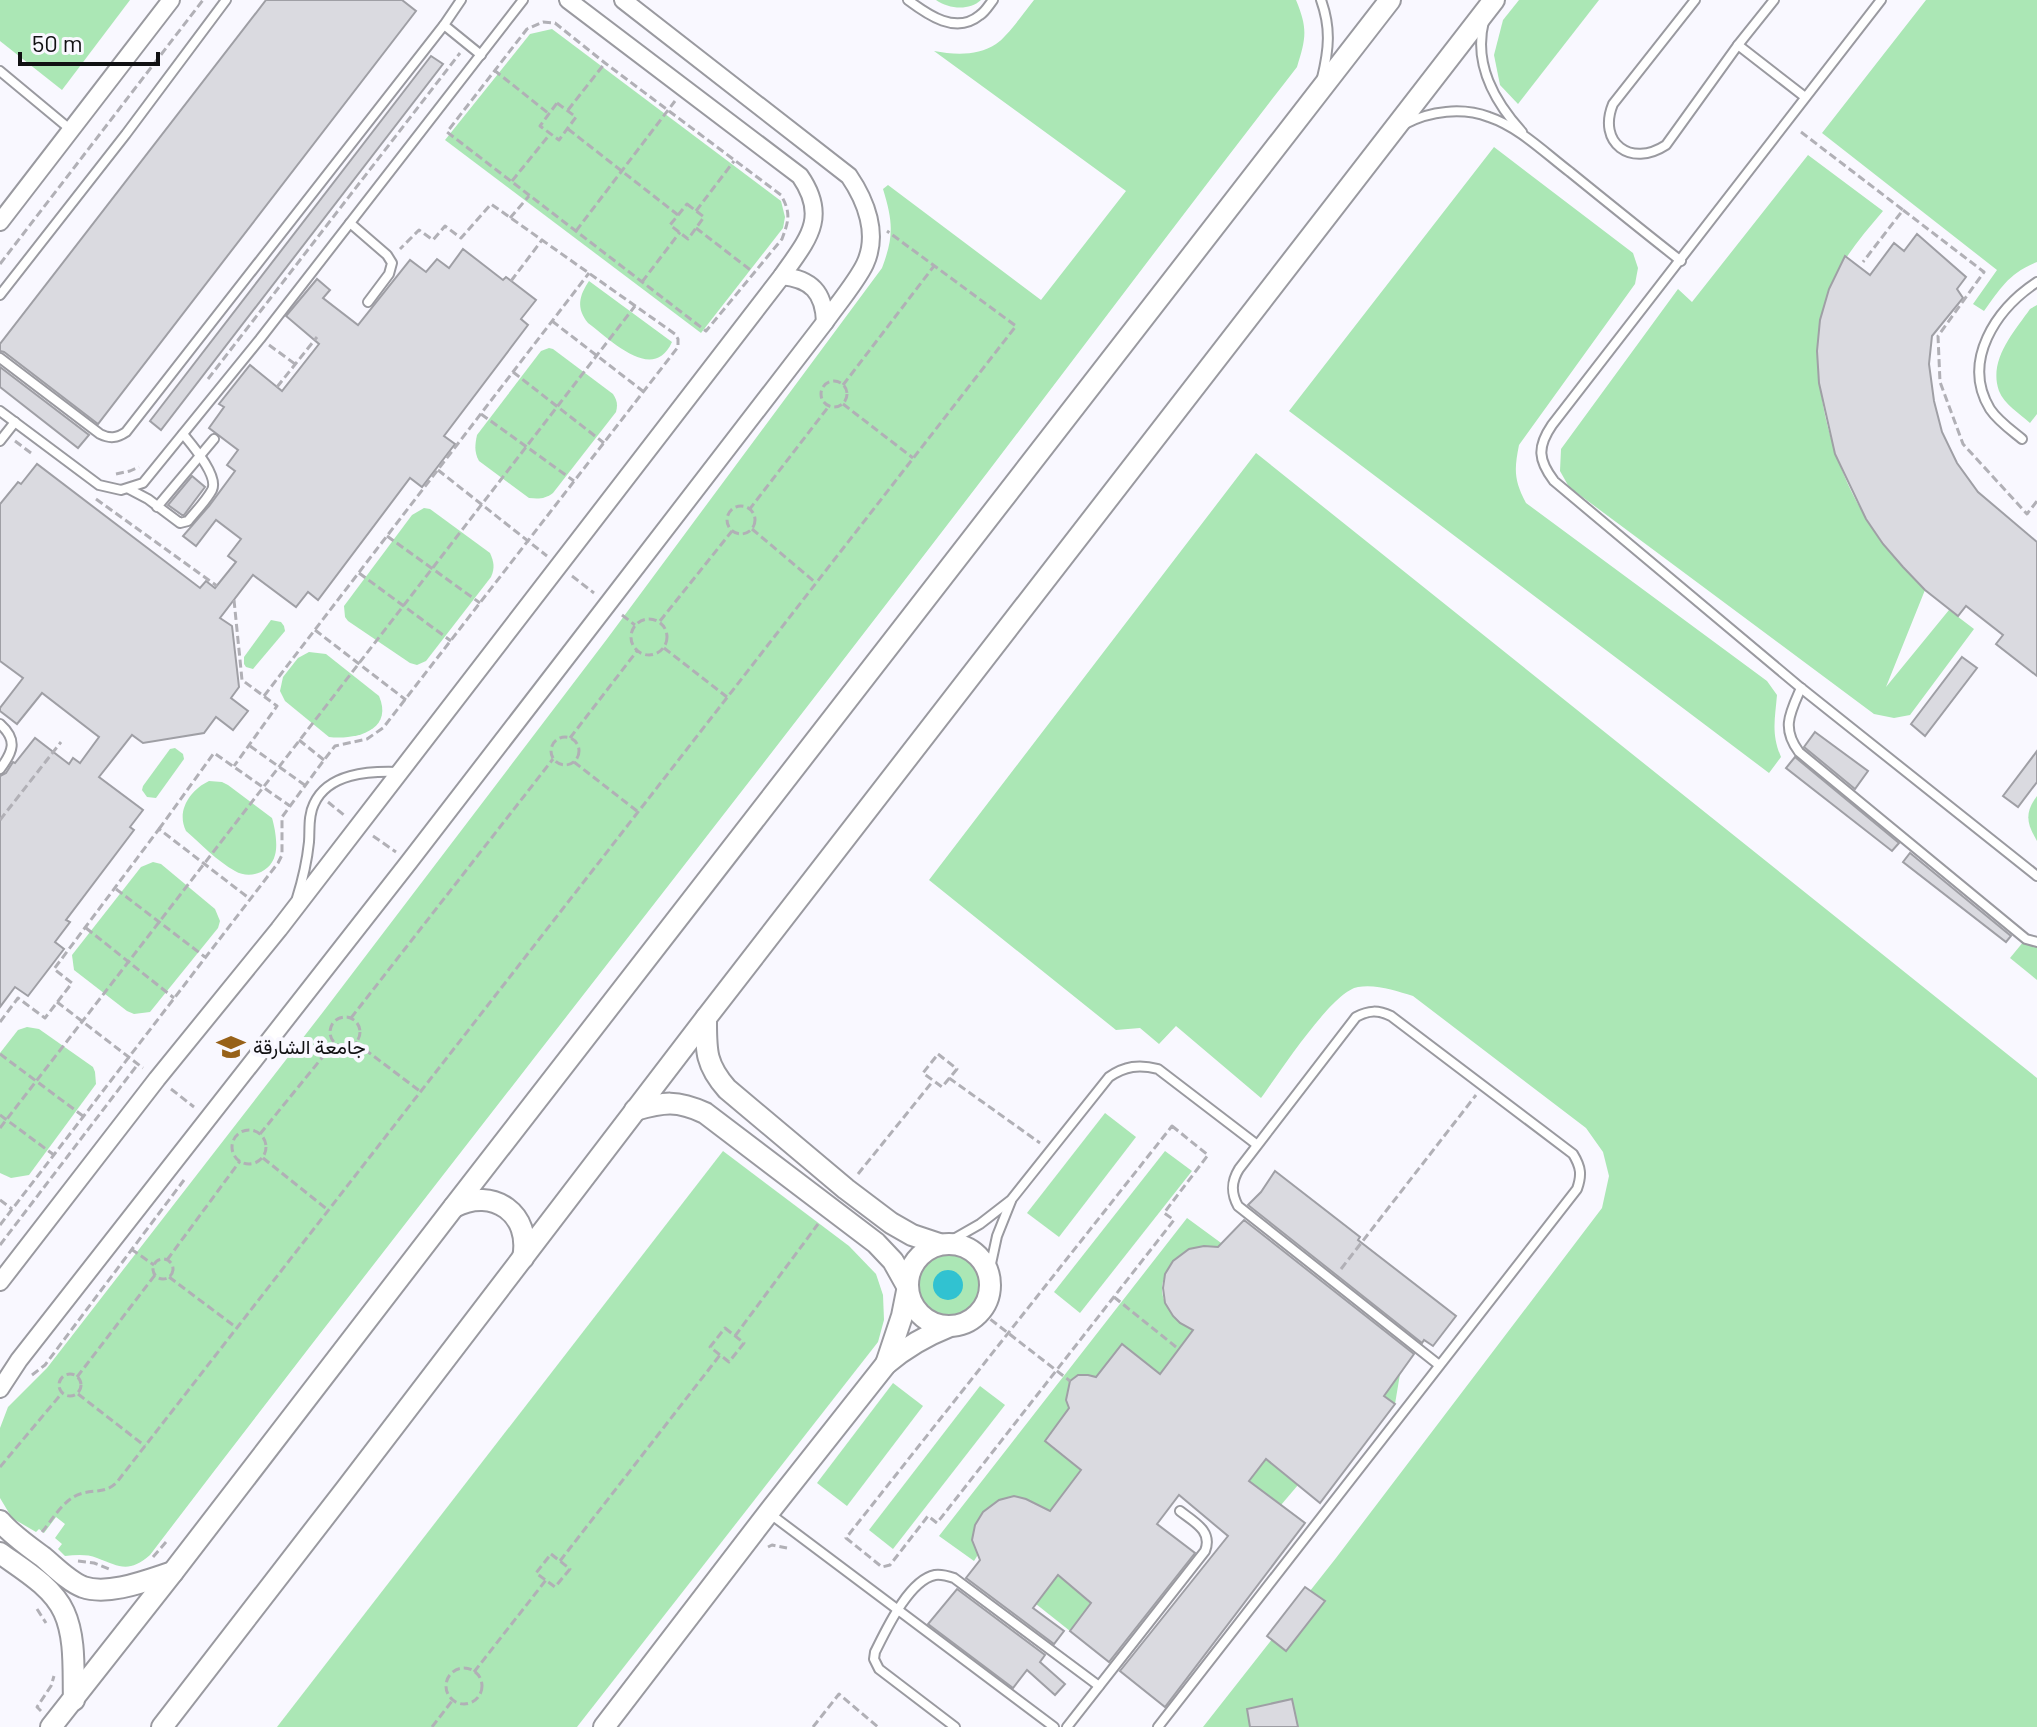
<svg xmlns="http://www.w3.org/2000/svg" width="2037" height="1727" viewBox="0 0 2037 1727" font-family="Barlow,Vazirmatn,sans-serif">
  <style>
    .green { fill: #abe7b5 }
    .water { fill: #31c2d1 }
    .building { fill: #dadae0; stroke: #9f9fa5; stroke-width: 2 }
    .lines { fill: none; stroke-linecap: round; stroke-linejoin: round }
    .service-casing { stroke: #9a9aa0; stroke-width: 12 }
    .minor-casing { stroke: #9a9aa0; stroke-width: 20 }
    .tertiary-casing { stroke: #9a9aa0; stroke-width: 24 }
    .path { stroke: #b1b0b6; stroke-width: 3; stroke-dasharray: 8 4; stroke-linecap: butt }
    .service { stroke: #fff; stroke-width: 8 }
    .minor { stroke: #fff; stroke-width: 16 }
    .tertiary { stroke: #fff; stroke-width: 20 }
    .labels { text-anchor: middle; stroke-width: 8; stroke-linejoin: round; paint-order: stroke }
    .poi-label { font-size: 20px; fill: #111113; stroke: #f9f8ff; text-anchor: start }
  </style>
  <rect width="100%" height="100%" fill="#f9f8ff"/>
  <g class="green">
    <path d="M0 0H130L62 90 0 41Z"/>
    <path d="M936 0H981C969 11 949 9 936 0Z"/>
    <path d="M1034 0H1296C1308 29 1306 38 1297 67 1164 238 1034 413 901 585 652 909 398 1230 150 1555 129 1573 120 1567 97 1558 87 1554 76 1555 65 1556L58 1549 62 1544 55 1538 65 1524 56 1517 44 1533 39 1529 36 1532 12 1518 0 1498V1428L8 1407 47 1368 323 1012 607 639 882 268C894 236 893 222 883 189L888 185 1041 300 1126 191 934 51C955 55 978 56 996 44 1007 37 1025 11 1034 0Z"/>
    <path d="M1519 0H1599L1518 104 1500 85 1494 55 1503 20Z"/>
    <path d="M1926 0H2037V262C2008 274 2001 288 1984 311L1973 304 1997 270 1822 133Z"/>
    <path d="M552 29 781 201 785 217 783 228 701 333 445 140 530 34Z"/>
    <path d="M1494 147 1633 253 1638 268 1635 284 1519 445C1514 470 1514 480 1526 503L1767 681 1777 695C1775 719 1771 734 1781 757L1769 773 1289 411Z"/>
    <path d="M1808 155 1883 211C1862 236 1844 256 1831 286 1801 354 1828 459 1867 519 1883 545 1904 568 1925 590L1886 687 1949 610 1974 629 1910 715 1894 718 1874 714 1569 487 1560 471 1561 449 1678 289 1692 302Z"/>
    <path d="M589 281 672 342C653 384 610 339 588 323 576 308 579 296 589 281Z"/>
    <path d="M2037 305V414L2030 423C2020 414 2004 404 1999 391 1988 360 2014 332 2030 309Z"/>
    <path d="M549 348 553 349 613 394C617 400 618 405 616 412L553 493C545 499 539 499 529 498L479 461C474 452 475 445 477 435L541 351Z"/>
    <path d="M1256 453 2037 1078V1727H1203L1336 1558 1602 1208 1609 1176 1603 1152 1586 1128 1413 996C1396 991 1377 984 1358 987 1332 991 1278 1075 1261 1098L1176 1026 1159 1044 1140 1028 1116 1030 929 880Z"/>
    <path d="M424 508 430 509 490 553C494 562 495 568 491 577L426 661 417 665 410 663 348 621 345 617 344 606 412 515Z"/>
    <path d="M271 620 281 622 284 626 285 631 253 669 246 667 244 664V657Z"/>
    <path d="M309 652 326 654 379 696C394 731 355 740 329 737L285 701 280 691 283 677 298 658Z"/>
    <path d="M175 748 183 754 184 759 156 798 147 797 142 790 143 786 170 749Z"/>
    <path d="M209 781 222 782 228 785 272 818C275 828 278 845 275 855 271 872 250 880 235 871 217 861 201 844 186 831 176 811 190 790 209 781Z"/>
    <path d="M2037 796V841C2027 824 2024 813 2037 796Z"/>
    <path d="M153 862 161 864 215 909 220 921 218 928 150 1012 134 1014 127 1011 74 970 72 955 141 867Z"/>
    <path d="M2024 941 2037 947V980L2010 958Z"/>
    <path d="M27 1027 39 1029 93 1067 95 1072 96 1084 29 1175 11 1178 0 1173V1053L18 1030Z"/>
    <path d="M1105 1113 1136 1137 1059 1237 1027 1213Z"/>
    <path d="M723 1151 849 1246 876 1274 883 1295 884 1320 878 1342 577 1727H277Z"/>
    <path d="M1165 1151 1192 1171 1080 1313 1054 1292Z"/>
    <path d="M1187 1218 1400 1374 1395 1404 1247 1289 1219 1248C1210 1247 1202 1245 1194 1248 1186 1251 1180 1258 1175 1264 1172 1267 1168 1270 1166 1274 1153 1297 1174 1320 1193 1330L1160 1374 1122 1345 1045 1441 1081 1470 1050 1511 1026 1499 1014 1497 974 1561 939 1536Z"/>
    <circle cx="948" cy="1285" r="32"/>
    <path d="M893 1383 923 1406 847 1506 817 1483Z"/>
    <path d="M980 1386 1005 1405 893 1549 869 1530Z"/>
    <path d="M1324 1387 1298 1485 1281 1505 1249 1481Z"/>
    <path d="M1058 1575 1091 1603 1070 1631 1036 1604Z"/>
  </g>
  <circle class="water" cx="948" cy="1285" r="15"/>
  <g class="building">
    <path d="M266 0H402L416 11 98 424 4 352 0 351V344Z"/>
    <path d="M431 56 443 64 161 430 150 421Z"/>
    <path d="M1917 234 1966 277 1957 289 1963 298 1932 336 1929 364 1934 401 1942 432 1957 463 1978 492 2037 542V676L1996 644 2003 635 1966 606 1958 616 1925 590 1903 567 1883 544 1866 519 1835 454 1819 383 1817 351 1820 320 1829 289 1845 256 1870 275 1894 243 1904 251Z"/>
    <path d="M463 249 503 280 506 277 536 300 521 319 528 325 444 436 455 444 422 487 410 478 318 600 308 592 296 607 253 575 220 618 232 626 239 687 231 698 248 711 233 730 216 717 204 733 143 743 132 735 99 777 143 810 130 827 134 830 66 920 70 922 55 942 64 949 28 996 15 987 0 1007V776L6 773 13 762 15 763 35 738 69 764 73 758 80 763 99 737 42 693 17 724 0 711V708L23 678 0 661V504L18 482 21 484 37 464 200 588 206 581 215 588 236 562 228 556 241 539 216 520 196 546 183 536 209 506 235 471 227 465 238 450 209 428 224 407 219 404 250 365 282 391 319 344 286 316 317 279 330 290 323 298 358 325 410 260 426 272 437 259 449 268Z"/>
    <path d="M0 367 89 435 78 448 0 387Z"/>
    <path d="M192 476 205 487 184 515H182L168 505Z"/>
    <path d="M1962 657 1977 668 1925 736 1911 724Z"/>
    <path d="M1815 732 1868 771 1855 789 1804 747Z"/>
    <path d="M2037 751V782L2018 807 2003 796Z"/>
    <path d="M1795 757 1899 843 1892 851 1786 768Z"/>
    <path d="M1910 853 2011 936 2006 942 1903 862Z"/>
    <path d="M1275 1171 1360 1237 1358 1240 1456 1316 1433 1346 1424 1340 1422 1343 1248 1205 1261 1192Z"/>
    <path d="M1244 1220 1414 1354 1384 1396 1395 1404 1320 1503 1266 1459 1249 1481 1305 1523 1165 1707 1120 1671 1228 1536 1179 1495 1157 1524 1195 1553 1109 1662 1070 1631 1091 1603 1058 1575 1033 1608 1064 1631 1054 1644 966 1578 980 1560 972 1540 975 1525 983 1512 999 1500 1014 1496 1026 1499 1050 1511 1081 1470 1045 1441 1069 1408 1066 1400 1070 1381 1078 1375H1088L1096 1377 1122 1344 1160 1374 1193 1330 1180 1323 1173 1316 1165 1303 1163 1288 1165 1274 1173 1261 1189 1249 1204 1246 1218 1247Z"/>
    <path d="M1305 1587 1325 1601 1286 1651 1267 1636Z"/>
    <path d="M957 1589 1045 1655 1040 1662 1065 1684 1055 1695 1027 1670 1013 1688 928 1624Z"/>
    <path d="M1292 1699 1298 1727H1250L1247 1709Z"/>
  </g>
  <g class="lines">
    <defs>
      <g id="service">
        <path d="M908 0C928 15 956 35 980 15 985 12 989 5 993 0"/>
        <path d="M1321 0C1331 28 1329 49 1322 78"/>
        <path d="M1695 0 1613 104C1597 143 1631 168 1666 145L1738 45 1774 0"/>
        <path d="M1881 0 1552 425C1537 447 1538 460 1554 481L1801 688 2037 876"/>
        <path d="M1484 21C1473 64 1494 101 1522 132"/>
        <path d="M444 25 481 55"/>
        <path d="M1738 45 1805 97"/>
        <path d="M0 71 71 130"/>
        <path d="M1405 124C1430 111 1462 107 1489 117 1519 127 1545 153 1570 172 1607 202 1644 232 1681 261"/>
        <path d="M350 223 387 255 392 263 389 274 368 302"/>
        <path d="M0 295 126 134 226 0"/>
        <path d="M0 358 100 434C110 439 117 438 126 432L444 25 461 0"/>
        <path d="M0 411 99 485 121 490 143 483 260 339 523 0"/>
        <path d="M2022 439C2011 430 1998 421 1990 409 1961 361 1996 309 2037 282"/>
        <path d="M0 441 15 422"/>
        <path d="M129 489 148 499 180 523 188 521C196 511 206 501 212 490 219 476 192 445 183 434"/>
        <path d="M157 507 214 439"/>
        <path d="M1801 688C1790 713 1781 728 1799 752L2026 939 2037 942"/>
        <path d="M0 724C18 740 13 752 0 769"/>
        <path d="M297 898C303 879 307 861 309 842 310 829 308 816 314 804 328 773 369 771 398 772"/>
        <path d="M945 1244 980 1224 1011 1200 1109 1077C1125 1066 1139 1064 1158 1069L1256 1144"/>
        <path d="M989 1273 997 1236 1011 1201"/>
        <path d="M769 1513 1054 1727"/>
        <path d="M955 1727 879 1669 874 1659 875 1652C886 1630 909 1580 935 1575 942 1574 948 1576 954 1578L1099 1686"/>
        <path d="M1067 1727 1205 1551C1213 1531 1194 1522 1180 1511"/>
        <path d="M1158 1727 1577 1189C1582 1175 1581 1167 1573 1154L1391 1016C1378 1010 1369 1010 1356 1017L1239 1169C1231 1182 1231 1193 1238 1206L1439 1365"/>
      </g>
      <g id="minor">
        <path d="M0 222 171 0"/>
        <path d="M782 276C811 279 824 292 825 322"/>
        <path d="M0 1282 157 1079 279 929 782 276C807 240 829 218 800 176L568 0"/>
        <path d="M0 1389 19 1360 409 862 825 322C837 305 857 281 865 264 879 234 866 201 849 176L623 0"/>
      </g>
      <g id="tertiary">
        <path d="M706 1018C706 1050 705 1064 727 1089L846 1189 891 1223 912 1235 939 1244"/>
        <path d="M635 1110C664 1102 677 1100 705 1113L876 1243 893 1261 907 1286"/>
        <path d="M454 1207C493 1186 532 1214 523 1258"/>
        <circle cx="949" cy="1285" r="41"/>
        <path d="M886 1364 902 1316 907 1291"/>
        <path d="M0 1521C12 1535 28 1546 43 1557 55 1567 68 1581 83 1587 109 1596 148 1580 173 1572"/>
        <path d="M0 1553C22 1569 52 1586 64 1612 76 1638 73 1672 74 1700"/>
        <path d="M51 1727 173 1572 453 1208 1390 0"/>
        <path d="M162 1727 346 1489 706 1018 1494 0"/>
        <path d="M604 1727 769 1512 886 1364C905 1348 925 1336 948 1327"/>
      </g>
    </defs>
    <use href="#service" class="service-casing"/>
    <use href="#minor" class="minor-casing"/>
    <use href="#tertiary" class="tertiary-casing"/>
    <g class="path">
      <path d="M543 22 555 23 605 63 781 195C791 213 789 220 782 239L706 331 447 132 527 29Z"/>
      <path d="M494 70 548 113"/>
      <path d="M557 103 576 117 559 140 540 126Z"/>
      <path d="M568 110 605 63"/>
      <path d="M568 129 678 215"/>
      <path d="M1801 132 1903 210 1863 262"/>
      <path d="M512 181 550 134"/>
      <path d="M687 204 704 217 688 239 670 225Z"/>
      <path d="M1903 210 1984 272 1938 336 1940 382 1963 444 2027 514 2037 501"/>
      <path d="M696 211 734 161"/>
      <path d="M510 218 529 196"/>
      <path d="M696 228 753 272"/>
      <path d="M576 231 675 101"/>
      <path d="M0 264 203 0"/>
      <path d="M511 281 542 240"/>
      <path d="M642 282 680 232"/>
      <path d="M552 321 644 392"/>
      <path d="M269 345 295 364"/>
      <path d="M513 372 604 443"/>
      <path d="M208 379 460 53"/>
      <circle cx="834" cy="394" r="13"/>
      <path d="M843 385 934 266"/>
      <path d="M277 387 317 337"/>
      <path d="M843 404 913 458"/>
      <path d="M481 414 574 481"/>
      <path d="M15 441 31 453"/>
      <path d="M438 470 547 556"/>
      <path d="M116 474 130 471 139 467"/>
      <path d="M96 499 217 586"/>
      <circle cx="741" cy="520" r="14"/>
      <path d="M749 510 829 406"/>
      <path d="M752 529 816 583"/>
      <path d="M387 536 480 603"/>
      <path d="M359 573 451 641"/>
      <path d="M572 576 594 593"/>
      <path d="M234 600 242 680 277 706 234 766"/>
      <path d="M622 615 635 625"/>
      <circle cx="649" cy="637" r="18"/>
      <path d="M660 621 732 531"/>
      <path d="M315 630 406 700"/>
      <path d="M664 648 727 697"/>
      <path d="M264 696 589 273"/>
      <circle cx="565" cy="751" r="14"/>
      <path d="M570 738 637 651"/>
      <path d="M299 740 324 760"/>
      <path d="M250 746 306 786"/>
      <path d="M574 762 637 811"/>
      <path d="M328 802 344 815"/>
      <path d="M0 820 61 742"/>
      <path d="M159 829 214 753 290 806"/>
      <path d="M373 836 396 852"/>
      <path d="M116 889 205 957"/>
      <path d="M86 928 174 998"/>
      <path d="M57 1002 143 1068"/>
      <circle cx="345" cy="1032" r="15"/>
      <path d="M351 1018 553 759"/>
      <path d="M0 1022 18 998 45 1018 72 983 54 969 159 829 250 899"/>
      <path d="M355 1042 421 1092"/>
      <path d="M0 1054 83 1116"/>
      <path d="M938 1054 957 1069 942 1087 923 1073Z"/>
      <path d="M949 1078 1040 1143"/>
      <path d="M171 1089 194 1107"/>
      <path d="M0 1115 54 1155"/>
      <path d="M1172 1126 1208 1155 1164 1213 1174 1220 937 1523 928 1516 890 1565 882 1567 846 1538Z"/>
      <path d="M0 1128 635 306"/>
      <circle cx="249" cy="1147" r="17"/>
      <path d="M260 1134 334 1043"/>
      <path d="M263 1158 328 1210"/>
      <path d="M858 1174 933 1081"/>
      <path d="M0 1200 12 1209"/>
      <path d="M0 1225 278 863 282 855V817L324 760 335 746 367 739 383 728 678 347V339L675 334 491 204 461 238 445 226 433 240 419 230 400 249"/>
      <path d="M0 1245 138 1064"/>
      <path d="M131 1249 154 1265"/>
      <circle cx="163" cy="1269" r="10"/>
      <path d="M167 1260 240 1161"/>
      <path d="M1341 1269 1476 1095"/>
      <path d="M169 1277 237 1328"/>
      <path d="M1114 1297 1176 1347"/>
      <path d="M981 1312 1070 1381"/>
      <path d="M725 1328 744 1343 729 1362 710 1347Z"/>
      <path d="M735 1336 818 1224"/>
      <circle cx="70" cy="1385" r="11"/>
      <path d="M32 1375 45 1365 184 1180"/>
      <path d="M77 1377 155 1275"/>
      <path d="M78 1394 145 1446"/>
      <path d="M0 1467 62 1393"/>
      <path d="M42 1532C52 1520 64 1499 80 1494 94 1489 106 1494 117 1482L1016 326 887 231"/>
      <path d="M768 1547 772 1545 787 1548"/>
      <path d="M551 1554 570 1569 555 1587 536 1573Z"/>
      <path d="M153 1557 166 1542"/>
      <path d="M78 1561 94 1563 109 1569"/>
      <path d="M560 1561 720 1355"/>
      <path d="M37 1609 46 1623"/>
      <circle cx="464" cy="1686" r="18"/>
      <path d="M474 1672 546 1580"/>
      <path d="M41 1711 37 1707 51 1686 54 1676"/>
      <path d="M432 1727 452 1701"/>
      <path d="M813 1727 839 1694 878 1727"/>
    </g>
    <use href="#service" class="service"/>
    <use href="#minor" class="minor"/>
    <use href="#tertiary" class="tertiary"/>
  </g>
  <defs>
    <symbol id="university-bare" viewBox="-9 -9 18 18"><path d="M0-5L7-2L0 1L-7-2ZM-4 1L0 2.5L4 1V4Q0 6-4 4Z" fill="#976118" stroke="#f9f8ff" stroke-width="2.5" paint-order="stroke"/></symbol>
  </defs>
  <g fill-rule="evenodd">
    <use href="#university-bare" x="211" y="1027" width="40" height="40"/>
  </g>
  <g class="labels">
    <g class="poi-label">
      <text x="253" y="1054">جامعة الشارقة</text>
    </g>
  </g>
  <path d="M20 52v12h138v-12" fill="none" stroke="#111113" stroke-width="4"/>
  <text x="32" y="52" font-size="24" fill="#111113" stroke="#f9f8ff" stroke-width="6" paint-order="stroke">50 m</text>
</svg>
